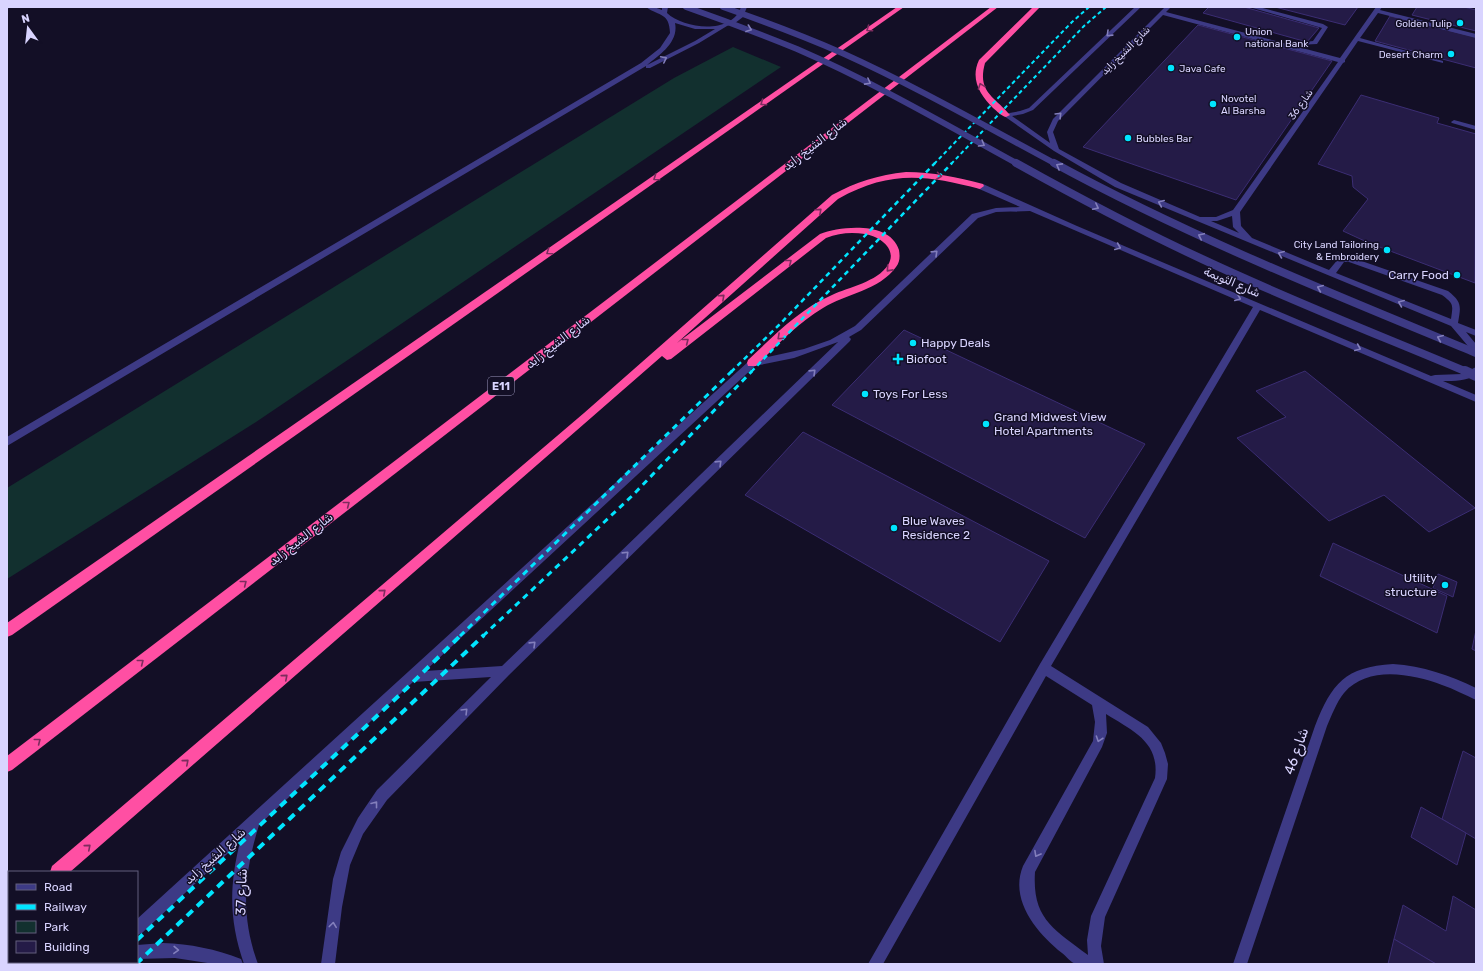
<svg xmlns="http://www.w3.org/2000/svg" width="1483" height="971" viewBox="0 0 1483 971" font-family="Rubik,Cairo,sans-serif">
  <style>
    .green { fill: #12302f }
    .building { fill: #241b47; stroke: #3b2d73 }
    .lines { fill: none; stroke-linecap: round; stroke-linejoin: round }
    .minor { fill: #3d3a85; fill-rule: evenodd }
    .highway { fill: #ff4fa3; fill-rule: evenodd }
    .rail-far3 { stroke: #00e5ff; stroke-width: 2; stroke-dasharray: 4 3; stroke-linecap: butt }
    .rail-far2 { stroke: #00e5ff; stroke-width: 2.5; stroke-dasharray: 5 4; stroke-linecap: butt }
    .rail-far1 { stroke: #00e5ff; stroke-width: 3; stroke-dasharray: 6 5; stroke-linecap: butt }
    .rail { stroke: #00e5ff; stroke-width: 4; stroke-dasharray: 8 6; stroke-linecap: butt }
    .minor-bridge-far2 { stroke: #3d3a85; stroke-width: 6 }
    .minor-bridge-far1 { stroke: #3d3a85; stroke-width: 8 }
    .minor-bridge { stroke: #3d3a85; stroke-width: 10 }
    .oneway { stroke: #837fbc }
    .oneway2 { stroke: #7d2c5e }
    .poi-dot { fill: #00e5ff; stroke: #130f26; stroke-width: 1.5 }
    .labels { text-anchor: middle; stroke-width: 3; stroke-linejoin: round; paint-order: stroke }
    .far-poi-label { font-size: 10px; fill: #d9d4ff; stroke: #130f26; text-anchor: start }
    .far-street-label { font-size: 10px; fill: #d9d4ff; stroke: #130f26 }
    .shield { fill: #130f26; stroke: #9e99be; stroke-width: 1 }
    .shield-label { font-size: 11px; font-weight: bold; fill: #d9d4ff }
    .street-label { font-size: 12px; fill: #d9d4ff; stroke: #130f26 }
    .poi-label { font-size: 12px; fill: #d9d4ff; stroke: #130f26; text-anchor: start }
    .near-street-label { font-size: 14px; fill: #d9d4ff; stroke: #130f26 }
  </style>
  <rect width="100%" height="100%" fill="#130f26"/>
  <path class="green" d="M733 47 781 67 256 422 7 579V488L674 78Z"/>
  <g class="building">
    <path d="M1209 7H1244L1319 28 1307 42 1203 13Z"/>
    <path d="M1275 7H1358L1345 25Z"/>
    <path d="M1417 7H1464L1476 10V31L1412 15Z"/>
    <path d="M1390 16 1476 37V68L1375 41Z"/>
    <path d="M1198 25 1332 61 1236 200 1083 147Z"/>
    <path d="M1361 95 1439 118 1437 123 1476 134 1475 283 1369 243 1343 231 1368 199 1353 187 1352 176 1318 164Z"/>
    <path d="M904 330 1145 444 1085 538 832 405Z"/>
    <path d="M1305 371 1475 508 1429 532 1384 495 1329 521 1237 438 1286 417 1256 391Z"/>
    <path d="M803 432 1049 561 1000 642 745 495Z"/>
    <path d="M1333 543 1447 596 1437 633 1320 576Z"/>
    <path d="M1438 574 1457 582 1453 597 1433 588Z"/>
    <path d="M1476 630V651L1472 649Z"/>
    <path d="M1463 751 1476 758V839L1442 819Z"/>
    <path d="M1421 807 1466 833 1457 865 1411 837Z"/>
    <path d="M1453 896 1476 910V964H1436L1394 939 1403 905 1446 931Z"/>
    <path d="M1394 939 1436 964H1388Z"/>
  </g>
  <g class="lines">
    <g class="minor">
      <path d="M7 7H11L7 9Z"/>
      <path d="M646 7H654L662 10V7H668L667 13C684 29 732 35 741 7H747L743 17 735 23 727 26 699 43 650 68H646V66L7 446V437L641 63 660 48 670 33C669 12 660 17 646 7ZM675 23 695 29H715L695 41 647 65C660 55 679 42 675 23Z"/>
      <path d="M1135 7H1141L1033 110 1023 114 1012 116 1050 143 1047 132 1053 119 1165 7H1171L1166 12 1340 58 1376 7H1382L1380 10 1476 34V38L1378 13 1360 38 1443 61V63L1358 41 1345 60V62L1343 63 1240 212 1241 226 1252 238 1329 270 1339 258 1350 257 1448 291C1462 302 1461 306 1458 323L1476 330V336L1466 332 1476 344V353L1473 352 1451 326 1115 187 1054 151 1004 116V114L1020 111 1029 108ZM1163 15 1338 62 1233 210 1216 217H1200L1121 183 1059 149 1053 132 1058 121ZM1232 216 1233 227 1239 233 1211 221H1217ZM1344 262H1349L1442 295C1454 304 1453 305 1451 319L1336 273Z"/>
      <path d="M1249 7H1259L1323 24 1328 27 1317 44 1298 45V43L1313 41 1322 28Z"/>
      <path d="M1454 120 1476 126V130L1452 123 1451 122Z"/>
      <path d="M977 184H983L1077 226 1431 376 1435 375 1462 374 1476 367V375C1466 381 1455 381 1443 381L1476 395V402L1260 310 1051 666 1148 727 1161 743 1165 753 1168 764 1167 779 1105 917 1101 946 1104 964C1096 964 1084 966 1076 964 1071 963 1066 956 1062 953 1037 933 1009 900 1023 866L1093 741 1095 722 1092 705 1046 676 883 964H868L1040 664 1253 307 1030 211 996 212 978 218 861 330 849 337 851 339 850 341 509 675 387 800 363 834 350 865 342 907 335 964H321L333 879 341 852 358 818 377 790 491 677 413 682 259 825C244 874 240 915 258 964H244C229 921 229 886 240 842L142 933 137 935V919L749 361 804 349 830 340 855 326 972 214 996 208 1020 207 977 188ZM838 342 502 666 425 671 755 366 794 358ZM1106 714C1133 731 1160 742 1155 778L1091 916 1087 940 1088 955C1054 929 1032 919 1035 872L1102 747 1107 733Z"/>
      <path d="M1393 664C1423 666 1449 675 1476 688V700C1465 695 1454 689 1442 685 1412 674 1368 665 1344 693 1336 703 1332 715 1327 726L1247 964H1233L1315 726C1332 683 1345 667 1393 664Z"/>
      <path d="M163 943C190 944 216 949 241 959L243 964H214L175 958 137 959V945Z"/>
      <path d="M91 962H106L105 964H90Z"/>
    </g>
    <g class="highway">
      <path d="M897 7H904L12 635 7 637V623Z"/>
      <path d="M991 7H998L12 770 7 772V756Z"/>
      <path d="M1033 7H1040L985 63C977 92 994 96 1010 115L1006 117C1001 116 997 111 993 108 980 95 970 79 979 60Z"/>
      <path d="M906 172C933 172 957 177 983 184L984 186 980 189C925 175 890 170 838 199L677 343 820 234C841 226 890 221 899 250 900 256 900 262 896 267 880 290 845 294 823 308 797 324 777 345 756 366H748L747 363 748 360C774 336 799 309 832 295 849 287 877 282 888 265 898 249 879 236 865 234 851 232 839 233 826 238L671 359 667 360 662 356 70 872H50L52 866 584 413 832 195C856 182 878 175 906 172Z"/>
      <rect x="7" y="906" width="2" height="18"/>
    </g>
    <g class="rail-far3">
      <path d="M934 164 1072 22 1089 7"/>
      <path d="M951 164 1084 26 1106 7"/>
    </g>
    <g class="rail-far2">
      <path d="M731 372 779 325 935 163"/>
      <path d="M751 372 952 163"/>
    </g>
    <g class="rail-far1">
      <path d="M460 636 732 371"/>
      <path d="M483 636 633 495 752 371"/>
    </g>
    <g class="rail">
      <path d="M137 940 407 688 461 635"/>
      <path d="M111 964 113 962"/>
      <path d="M136 964 484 635"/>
    </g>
    <g class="minor-bridge-far2">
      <path d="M686 7C723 20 760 34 797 49 873 82 945 124 1018 164"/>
      <path d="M723 7C763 21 803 36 842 53 915 86 985 126 1056 164"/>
    </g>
    <g class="minor-bridge-far1">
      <path d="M1016 163C1077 197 1139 230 1202 259 1289 300 1379 335 1467 372"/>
      <path d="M1054 163C1190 237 1333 294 1476 353"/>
    </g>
    <path class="minor-bridge" d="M1465 371 1476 376"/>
  </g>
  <defs><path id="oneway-chevron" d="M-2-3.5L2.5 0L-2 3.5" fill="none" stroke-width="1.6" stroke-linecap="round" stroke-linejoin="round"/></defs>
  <g class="oneway">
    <use href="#oneway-chevron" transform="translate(749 29) rotate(20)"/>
    <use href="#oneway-chevron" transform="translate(1109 34) rotate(136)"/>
    <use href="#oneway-chevron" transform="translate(664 59) rotate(-27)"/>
    <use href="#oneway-chevron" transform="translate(868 82) rotate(28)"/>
    <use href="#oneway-chevron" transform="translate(1059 115) rotate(-45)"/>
    <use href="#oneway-chevron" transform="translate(982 144) rotate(30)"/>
    <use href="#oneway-chevron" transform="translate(1059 166) rotate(-151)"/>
    <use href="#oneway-chevron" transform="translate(1161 203) rotate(-157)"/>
    <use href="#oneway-chevron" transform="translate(1096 207) rotate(27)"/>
    <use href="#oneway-chevron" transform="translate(1201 236) rotate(-155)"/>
    <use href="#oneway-chevron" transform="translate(1118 247) rotate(23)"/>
    <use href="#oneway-chevron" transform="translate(935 253) rotate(-44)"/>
    <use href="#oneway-chevron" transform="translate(1281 254) rotate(-158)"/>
    <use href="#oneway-chevron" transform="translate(1320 288) rotate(-157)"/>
    <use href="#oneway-chevron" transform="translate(1238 298) rotate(23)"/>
    <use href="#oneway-chevron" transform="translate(1401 303) rotate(-158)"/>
    <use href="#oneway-chevron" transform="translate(1440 338) rotate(-157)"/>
    <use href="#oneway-chevron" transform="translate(1358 348) rotate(23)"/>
    <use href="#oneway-chevron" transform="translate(813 372) rotate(-44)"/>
    <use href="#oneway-chevron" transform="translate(719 463) rotate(-44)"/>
    <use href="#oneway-chevron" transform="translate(626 554) rotate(-44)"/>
    <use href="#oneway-chevron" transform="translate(533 644) rotate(-44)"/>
    <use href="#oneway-chevron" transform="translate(465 711) rotate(-45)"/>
    <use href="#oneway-chevron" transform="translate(1099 739) rotate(109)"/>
    <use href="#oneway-chevron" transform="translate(375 804) rotate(-52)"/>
    <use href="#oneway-chevron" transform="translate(1037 854) rotate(119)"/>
    <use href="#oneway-chevron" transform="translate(333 925) rotate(-83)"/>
    <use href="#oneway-chevron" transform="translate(176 950) rotate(2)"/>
  </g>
  <g class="oneway2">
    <use href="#oneway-chevron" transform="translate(869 29) rotate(145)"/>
    <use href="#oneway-chevron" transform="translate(981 86) rotate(-110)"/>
    <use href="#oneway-chevron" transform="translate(763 103) rotate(145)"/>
    <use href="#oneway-chevron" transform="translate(939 176) rotate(7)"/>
    <use href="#oneway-chevron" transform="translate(656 178) rotate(145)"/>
    <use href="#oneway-chevron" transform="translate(819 211) rotate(-42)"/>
    <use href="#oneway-chevron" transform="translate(549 252) rotate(145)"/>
    <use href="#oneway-chevron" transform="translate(789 262) rotate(-38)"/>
    <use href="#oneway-chevron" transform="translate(889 269) rotate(132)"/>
    <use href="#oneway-chevron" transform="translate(722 297) rotate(-42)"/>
    <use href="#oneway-chevron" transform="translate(780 337) rotate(137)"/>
    <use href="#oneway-chevron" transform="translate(686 341) rotate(-38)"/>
    <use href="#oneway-chevron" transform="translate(347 504) rotate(-38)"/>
    <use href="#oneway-chevron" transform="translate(244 583) rotate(-38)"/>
    <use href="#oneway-chevron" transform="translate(383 592) rotate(-41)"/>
    <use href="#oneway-chevron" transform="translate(141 662) rotate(-38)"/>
    <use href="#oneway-chevron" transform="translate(285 677) rotate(-41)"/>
    <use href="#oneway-chevron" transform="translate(38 741) rotate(-38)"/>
    <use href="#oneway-chevron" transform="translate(186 762) rotate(-41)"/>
    <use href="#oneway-chevron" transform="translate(88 847) rotate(-41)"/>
  </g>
  <g class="poi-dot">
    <circle cx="1460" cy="23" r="4"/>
    <circle cx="1237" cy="37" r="4"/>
    <circle cx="1451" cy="54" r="4"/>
    <circle cx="1171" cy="68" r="4"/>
    <circle cx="1213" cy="104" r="4"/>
    <circle cx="1128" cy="138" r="4"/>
    <circle cx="1387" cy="250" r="4"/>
    <circle cx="1457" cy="275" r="4"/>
    <circle cx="913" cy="343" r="4"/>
    <path d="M896 353h4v4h4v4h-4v4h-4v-4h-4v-4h4z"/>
    <circle cx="865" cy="394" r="4"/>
    <circle cx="986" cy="424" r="4"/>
    <circle cx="894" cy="528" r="4"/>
    <circle cx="1445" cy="585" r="4"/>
  </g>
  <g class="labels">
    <g class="far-poi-label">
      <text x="1452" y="27" text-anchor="end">Golden Tulip</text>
      <text x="1245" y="35">Union<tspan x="1245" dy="12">national Bank</tspan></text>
      <text x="1443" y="58" text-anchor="end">Desert Charm</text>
      <text x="1179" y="72">Java Cafe</text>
      <text x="1221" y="102">Novotel<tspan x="1221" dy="12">Al Barsha</tspan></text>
      <text x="1136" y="142">Bubbles Bar</text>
      <text x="1379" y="248" text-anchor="end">City Land Tailoring<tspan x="1379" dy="12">&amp; Embroidery</tspan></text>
    </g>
    <g class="far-street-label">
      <text transform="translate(1125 50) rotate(-45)" y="4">شارع الشيخ زايد</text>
      <text transform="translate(1300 104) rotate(-55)" y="4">شارع 36</text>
    </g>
    <rect class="shield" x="488" y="377" width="26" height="18" rx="3"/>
    <g class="shield-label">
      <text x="501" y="390">E11</text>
    </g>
    <g class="street-label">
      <text transform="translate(815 144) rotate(-38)" y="4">شارع الشيخ زايد</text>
      <text transform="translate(1232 282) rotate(23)" y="4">شارع الثويمة</text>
      <text transform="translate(558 342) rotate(-38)" y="4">شارع الشيخ زايد</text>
      <text transform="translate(301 539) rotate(-38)" y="4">شارع الشيخ زايد</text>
      <text transform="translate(215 856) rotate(-42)" y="4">شارع الشيخ زايد</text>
    </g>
    <g class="poi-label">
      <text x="1449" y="279" text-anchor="end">Carry Food</text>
      <text x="921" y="347">Happy Deals</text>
      <text x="906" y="363">Biofoot</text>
      <text x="873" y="398">Toys For Less</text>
      <text x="994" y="421">Grand Midwest View<tspan x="994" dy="14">Hotel Apartments</tspan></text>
      <text x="902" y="525">Blue Waves<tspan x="902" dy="14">Residence 2</tspan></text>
      <text x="1437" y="582" text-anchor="end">Utility<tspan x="1437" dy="14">structure</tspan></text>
    </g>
    <g class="near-street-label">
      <text transform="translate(1296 751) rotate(-71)" y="5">شارع 46</text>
      <text transform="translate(241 892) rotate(-88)" y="5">شارع 37</text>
    </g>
  </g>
  <rect width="1483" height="971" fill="none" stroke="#d9d4ff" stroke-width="16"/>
  <rect x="8" y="871" width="130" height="92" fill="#130f26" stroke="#625e7d"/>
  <rect x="16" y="884" width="20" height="6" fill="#3d3a85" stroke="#625e7d"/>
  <text x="44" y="891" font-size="12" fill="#d9d4ff">Road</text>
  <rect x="16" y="904" width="20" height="6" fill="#00e5ff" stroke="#625e7d"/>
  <text x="44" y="911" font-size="12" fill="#d9d4ff">Railway</text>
  <rect x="16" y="921" width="20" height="12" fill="#12302f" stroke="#625e7d"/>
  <text x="44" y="931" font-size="12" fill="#d9d4ff">Park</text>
  <rect x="16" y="941" width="20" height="12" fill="#241b47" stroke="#625e7d"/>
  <text x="44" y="951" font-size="12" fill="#d9d4ff">Building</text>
  <g transform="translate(28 28) rotate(345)" stroke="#130f26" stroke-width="3" paint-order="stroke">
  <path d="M0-3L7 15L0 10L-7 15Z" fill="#d9d4ff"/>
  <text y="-6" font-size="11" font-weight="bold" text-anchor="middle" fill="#d9d4ff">N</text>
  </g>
</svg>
